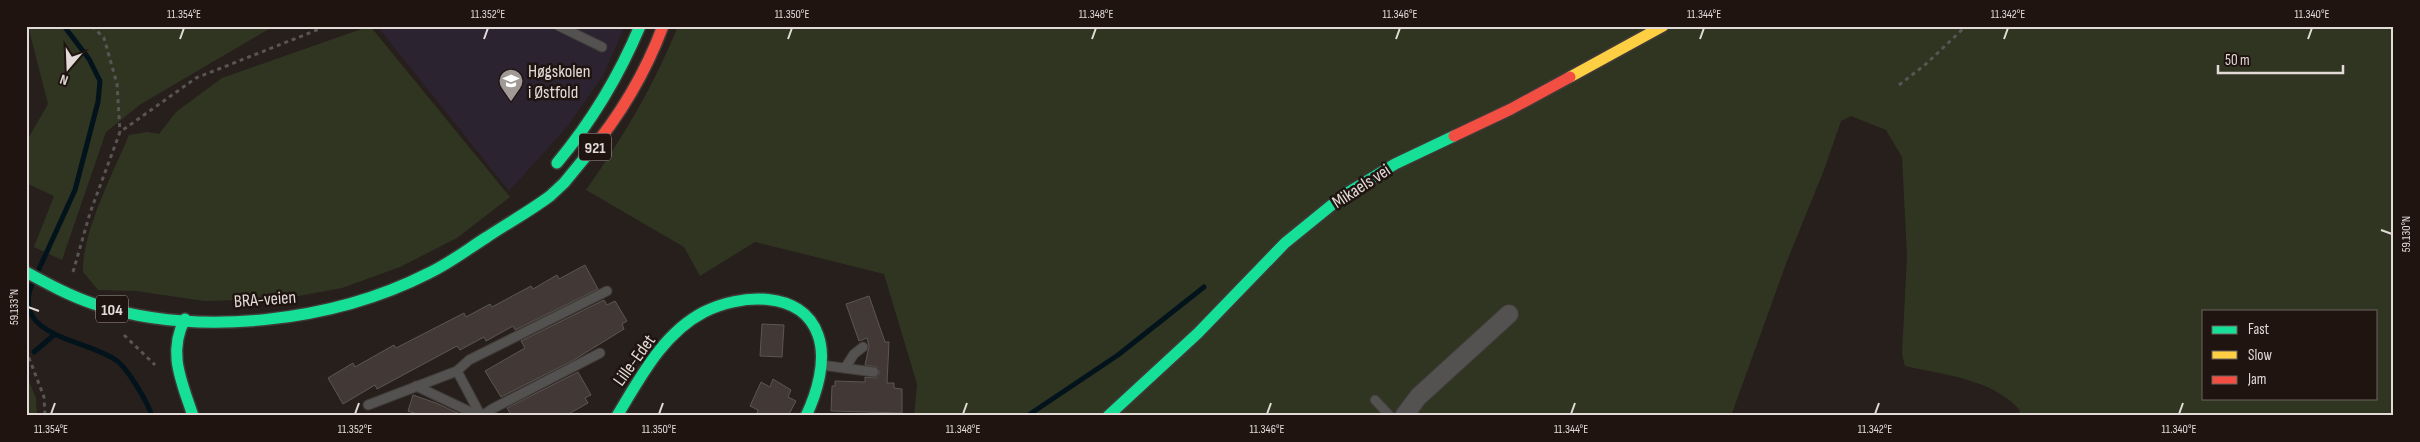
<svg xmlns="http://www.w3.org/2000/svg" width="2420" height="442" viewBox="0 0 2420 442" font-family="'Sofia Sans Condensed',sans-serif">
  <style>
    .education { fill: #2b2330 }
    .green { fill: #303522; fill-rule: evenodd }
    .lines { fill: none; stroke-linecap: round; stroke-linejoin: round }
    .stream { stroke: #03131c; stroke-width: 5 }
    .building { fill: #423835; stroke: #5c5654 }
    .lane-casing { stroke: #3f3a37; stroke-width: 11 }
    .street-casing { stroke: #3f3a37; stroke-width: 20 }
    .fast-casing { stroke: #3f3a37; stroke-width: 14 }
    .slow-casing { stroke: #3f3a37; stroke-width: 14 }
    .jam-casing { stroke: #3f3a37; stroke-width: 14 }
    .path { stroke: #585553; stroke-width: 3; stroke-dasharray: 4 4; stroke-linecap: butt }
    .lane { stroke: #535250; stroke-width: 9 }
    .street { stroke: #535250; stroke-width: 18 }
    .fast { stroke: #16e098; stroke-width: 11 }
    .slow { stroke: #ffcf43; stroke-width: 11 }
    .jam { stroke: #f24e42; stroke-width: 11 }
    .ticks { fill: none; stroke: #e2dad6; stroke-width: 2 }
    .labels { text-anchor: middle; stroke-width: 5; stroke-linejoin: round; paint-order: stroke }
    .shield { fill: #1f1410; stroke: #a89f9b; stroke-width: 1 }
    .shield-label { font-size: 16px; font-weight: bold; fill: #e2dad6 }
    .poi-label { font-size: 18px; fill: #e2dad6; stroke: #1f1410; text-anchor: start }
    .street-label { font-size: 18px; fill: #e2dad6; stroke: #1f1410 }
    .neatline { fill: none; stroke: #e2dad6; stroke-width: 2 }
    .ticks-label { font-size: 12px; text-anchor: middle; fill: #e2dad6 }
  </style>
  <rect width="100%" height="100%" fill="#261f1c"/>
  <path class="education" d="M377 26H625L603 76 567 127 509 191Z"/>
  <g class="green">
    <path d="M28 26H268L269 29 141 104 106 132 62 260 34 247 54 196 26 183V142L48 104Z"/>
    <path d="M370 26 510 197 457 238 400 267 342 288 282 299 204 301 136 291 98 290 83 272C82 232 113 173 129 135L147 132 159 134 176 112 222 78Z"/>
    <path d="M678 26H2394V416H2018L2020 410C1992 379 1945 375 1905 366L1902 354 1907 256 1902 157 1886 130 1851 116 1841 121 1824 170 1787 261 1731 416H914L917 384 884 274 755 242 700 276 684 247 586 190C624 136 653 87 678 26ZM2204 311H2376V398H2204Z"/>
    <path d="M26 374 36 398 37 416H26Z"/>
  </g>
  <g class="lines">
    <g class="stream">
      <path d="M39 269 75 190 98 102 100 81 89 59 64 26"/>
      <path d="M32 284C10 338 89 339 117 361 128 369 148 403 152 416"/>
      <path d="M34 352 54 335"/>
      <path d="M1027 416 1118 355 1204 287"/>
    </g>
  </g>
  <g class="building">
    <path d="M585 265 598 289 515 330 513 326 486 341 484 337 460 350 457 346 377 389 375 385 343 404 328 378 353 363 355 367 394 345 396 348 464 313 466 317 490 304 492 307 531 286 533 289 557 275 559 279Z"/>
    <path d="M869 296 885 342H889L887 383H894V388L902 389V413L831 411 832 386H835V381L865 382V377L876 378 880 373 877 367 865 365 869 346 867 338 859 341 846 304Z"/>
    <path d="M604 300 607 305 615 301 627 321 622 324 624 329 572 361 501 397 485 371 525 348 521 341Z"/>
    <path d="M762 324 784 325 782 357 760 356Z"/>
    <path d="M578 372 591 395 585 398 588 403 565 416H512L507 408Z"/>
    <path d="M773 379 791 390 788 397 796 401 788 416H756L758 410 750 406 761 382 770 387Z"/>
    <path d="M413 395 436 403 464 416H423L408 411Z"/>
  </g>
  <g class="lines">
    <defs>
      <g id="lane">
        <path d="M559 26 602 47"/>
        <path d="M821 365 874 372"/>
        <path d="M845 368 854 354 863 347"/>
        <path d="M416 386 479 416"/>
        <path d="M1375 400 1390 416"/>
        <path d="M368 405 457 371"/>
        <path d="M481 416 457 371 469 360 607 291"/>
        <path d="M482 416 492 409 600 353"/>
      </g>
      <path id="street" d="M1404 416 1418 397 1509 314"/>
      <g id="fast">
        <path d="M557 163C592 121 619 76 640 26"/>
        <path d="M26 272C48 284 70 296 94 304 198 338 333 322 429 273 450 263 468 249 487 237 508 223 530 211 550 196L564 183 587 155"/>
        <path d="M185 319C167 353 182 382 193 416"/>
        <path d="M617 416C640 378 663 333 704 312 739 294 802 289 818 335 827 360 817 393 806 416"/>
        <path d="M1108 416 1198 333 1285 243 1344 195 1395 164 1454 136"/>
      </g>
      <path id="slow" d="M1570 77 1663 26"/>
      <g id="jam">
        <path d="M1454 136 1511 109 1570 77"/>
        <path d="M587 155C620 116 645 74 663 26"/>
      </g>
    </defs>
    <use href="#lane" class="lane-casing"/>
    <use href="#street" class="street-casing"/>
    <use href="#fast" class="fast-casing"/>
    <use href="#slow" class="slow-casing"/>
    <use href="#jam" class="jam-casing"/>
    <g class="path">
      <path d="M92 26 104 38 117 84 120 132"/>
      <path d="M1899 85 1926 64 1966 26"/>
      <path d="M73 272 90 213 120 132 196 78 327 26"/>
      <path d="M124 335 155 365"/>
      <path d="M26 350 44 397 45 416"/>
    </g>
    <use href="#lane" class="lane"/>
    <use href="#street" class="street"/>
    <use href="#fast" class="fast"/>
    <use href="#slow" class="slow"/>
    <use href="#jam" class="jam"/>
  </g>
  <path class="ticks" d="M180 39 184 28M484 39 488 28M788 39 792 28M1092 39 1096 28M1396 39 1400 28M1700 39 1704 28M2004 39 2008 28M2308 39 2312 28M2381 230 2392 234M28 307 39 311M51 414 55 403M355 414 359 403M659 414 663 403M963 414 967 403M1267 414 1271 403M1571 414 1575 403M1875 414 1879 403M2179 414 2183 403"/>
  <defs>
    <symbol id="university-pin" viewBox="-11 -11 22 30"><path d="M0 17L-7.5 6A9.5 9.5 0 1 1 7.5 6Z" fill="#a09995" stroke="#1f1410"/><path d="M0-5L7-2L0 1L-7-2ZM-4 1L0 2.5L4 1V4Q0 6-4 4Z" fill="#fff"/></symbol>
  </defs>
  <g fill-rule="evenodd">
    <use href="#university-pin" x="497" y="67" width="28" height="38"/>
  </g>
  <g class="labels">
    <g class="shield">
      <rect x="579" y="133.5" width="32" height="27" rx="4"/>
      <rect x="96" y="295.5" width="32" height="27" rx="4"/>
    </g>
    <g class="shield-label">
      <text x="595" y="153">921</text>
      <text x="112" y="315">104</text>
    </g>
    <g class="poi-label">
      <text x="528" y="77">Høgskolen<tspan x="528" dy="21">i Østfold</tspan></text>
    </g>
    <g class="street-label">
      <text transform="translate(1361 186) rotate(-33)" y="6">Mikaels vei</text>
      <text transform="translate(265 299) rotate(-4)" y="6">BRA-veien</text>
      <text transform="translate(634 360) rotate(-54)" y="6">Lille-Edet</text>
    </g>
  </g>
  <rect width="2420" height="442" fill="none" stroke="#1f1410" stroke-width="55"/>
  <rect x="2202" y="310" width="175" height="90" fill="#1f1410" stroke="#6d635f"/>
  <rect x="2212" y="326" width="25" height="8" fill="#16e098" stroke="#6d635f"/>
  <text x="2248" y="334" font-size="15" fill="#e2dad6">Fast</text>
  <rect x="2212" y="351" width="25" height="8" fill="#ffcf43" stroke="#6d635f"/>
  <text x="2248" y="360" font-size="15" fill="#e2dad6">Slow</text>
  <rect x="2212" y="376" width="25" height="8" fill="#f24e42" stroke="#6d635f"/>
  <text x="2248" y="384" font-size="15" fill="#e2dad6">Jam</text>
  <g transform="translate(68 68) rotate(199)" stroke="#1f1410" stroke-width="4" paint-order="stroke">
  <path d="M0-4L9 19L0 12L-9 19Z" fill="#e2dad6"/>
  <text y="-8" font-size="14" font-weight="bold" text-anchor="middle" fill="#e2dad6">N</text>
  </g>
  <path d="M2218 65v8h125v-8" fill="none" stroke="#e2dad6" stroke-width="2.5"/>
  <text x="2225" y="65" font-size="15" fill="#e2dad6" stroke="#1f1410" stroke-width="4" paint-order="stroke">50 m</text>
  <rect x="28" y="28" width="2364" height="386" class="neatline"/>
  <g class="ticks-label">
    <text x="184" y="18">11.354°E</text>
    <text x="488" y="18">11.352°E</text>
    <text x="792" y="18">11.350°E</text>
    <text x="1096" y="18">11.348°E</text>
    <text x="1400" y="18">11.346°E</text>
    <text x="1704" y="18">11.344°E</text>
    <text x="2008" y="18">11.342°E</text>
    <text x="2312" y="18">11.340°E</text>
    <text transform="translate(2406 234) rotate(-90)" y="4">59.130°N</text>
    <text transform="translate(14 307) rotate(-90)" y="4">59.133°N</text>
    <text x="51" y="433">11.354°E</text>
    <text x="355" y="433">11.352°E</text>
    <text x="659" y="433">11.350°E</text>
    <text x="963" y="433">11.348°E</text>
    <text x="1267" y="433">11.346°E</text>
    <text x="1571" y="433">11.344°E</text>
    <text x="1875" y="433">11.342°E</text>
    <text x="2179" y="433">11.340°E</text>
  </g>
</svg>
